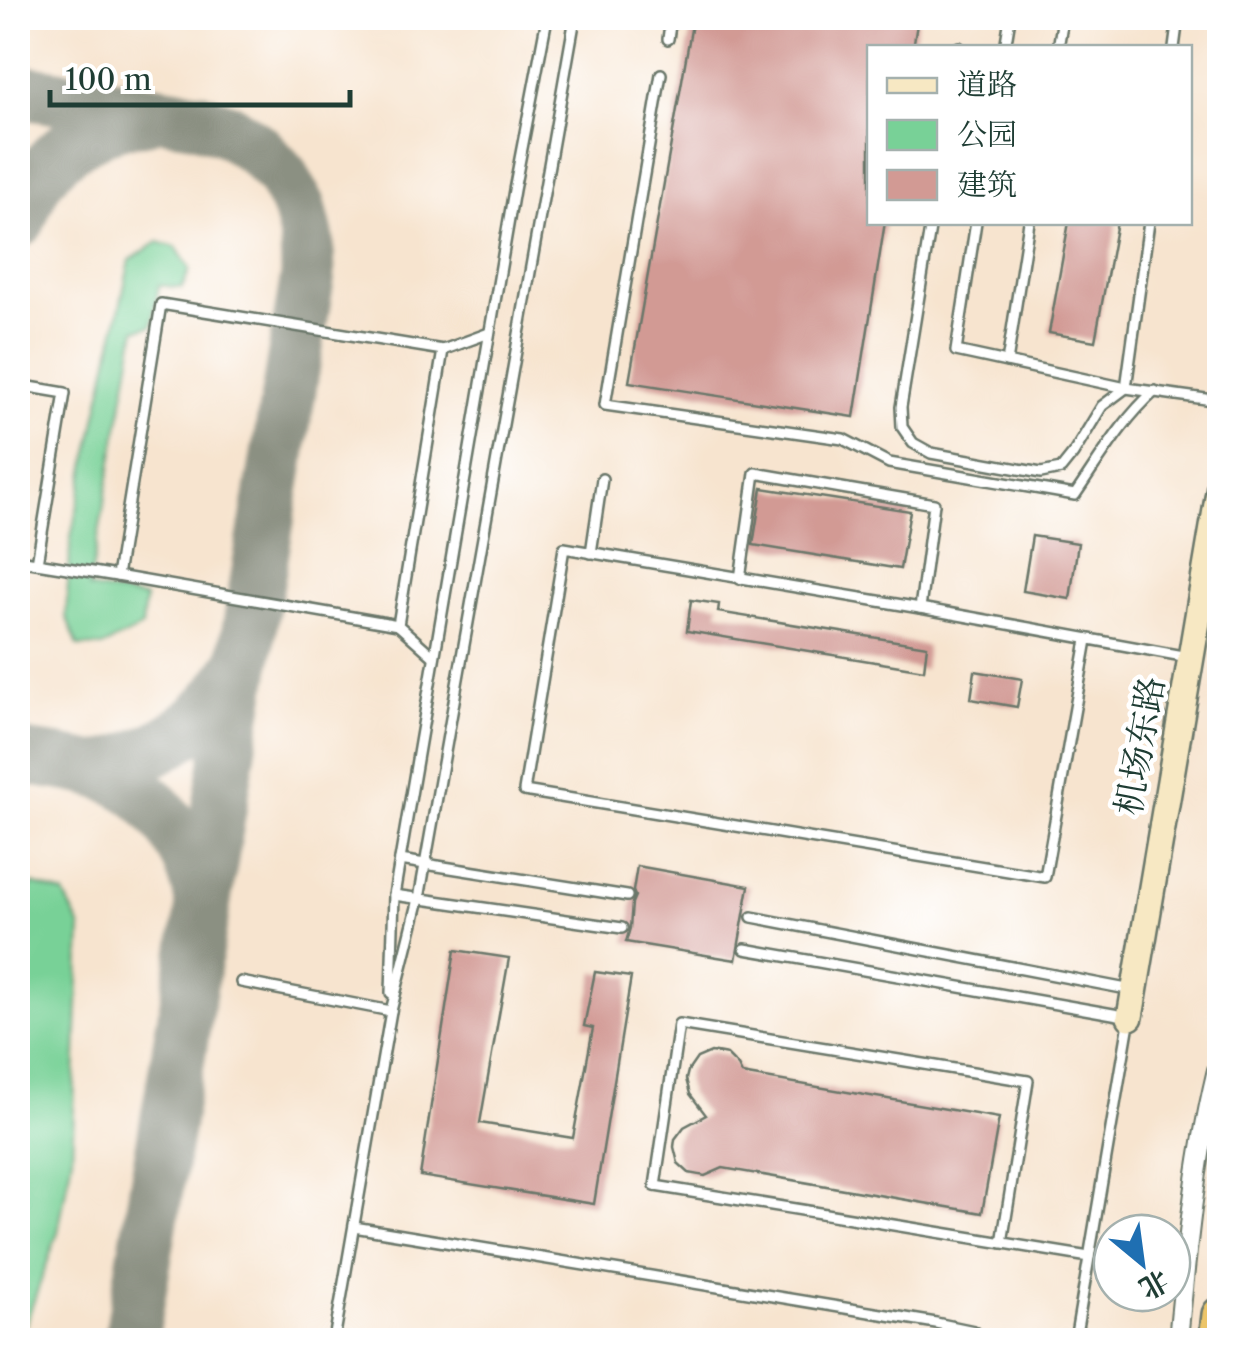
<svg xmlns="http://www.w3.org/2000/svg" width="1237" height="1358" viewBox="0 0 1237 1358" font-family="'Libre Caslon Text','Noto Serif SC',serif">
  <style>
    .green { fill: #78d197; stroke: #4c8766; stroke-width: 2.5 }
    .lines { fill: none; stroke-linecap: round; stroke-linejoin: round }
    .taxiway { stroke: #8b9082; stroke-width: 55 }
    .building { fill: #d29a94 }
    .lane-casing { stroke: #6b776a; stroke-width: 14 }
    .street-casing { stroke: #6b776a; stroke-width: 22 }
    .secondary-casing { stroke: #6b776a; stroke-width: 30 }
    .highway-casing { stroke: #6b776a; stroke-width: 40 }
    .lane { stroke: #fff; stroke-width: 9 }
    .street { stroke: #fff; stroke-width: 18 }
    .secondary { stroke: #f7e8c3; stroke-width: 25 }
    .highway { stroke: #ecc569; stroke-width: 35 }
    .labels { text-anchor: middle; stroke-width: 9; stroke-linejoin: round; paint-order: stroke }
    .street-label { font-size: 35px; fill: #1f3d34; stroke: #fff }
  </style>
  <rect width="100%" height="100%" fill="#fff"/>
  <filter id="ink" filterUnits="userSpaceOnUse"><feTurbulence type="fractalNoise" baseFrequency=".01" numOctaves="2"/><feDisplacementMap in="SourceGraphic" scale="20" xChannelSelector="R" yChannelSelector="G"/><feConvolveMatrix kernelMatrix="1 2 1 2 8 2 1 2 1" color-interpolation-filters="sRGB"/></filter>
  <filter id="wash" filterUnits="userSpaceOnUse"><feTurbulence type="fractalNoise" baseFrequency=".0048" numOctaves="4" result="noise"/><feDisplacementMap in="SourceGraphic" scale="40" xChannelSelector="R" yChannelSelector="G"/><feGaussianBlur stdDeviation="2.25" result="paint"/><feColorMatrix in="noise" values="0 0 0 0 0 0 0 0 0 0 0 0 0 0 0 0 0 1.4 0 .05"/><feComposite in="paint" operator="in"/></filter>
  <g filter="url(#wash)">
    <rect width="100%" height="100%" fill="#f7e4cf"/>
    <g class="green">
      <path d="M158 242 176 247 190 269 182 288 159 285 152 326 136 329 89 588 145 598 142 627 102 647 78 646 66 616 71 537 130 260Z"/>
      <path d="M33 884 64 894 81 928 72 1157 58 1232 20 1340H18V903Z"/>
    </g>
    <g class="lines">
      <g class="taxiway">
        <path d="M18 91 198 119 230 131 259 151 282 176 299 207 307 240 308 275 131 1340"/>
        <path d="M18 221C24 207 29 190 38 178 63 143 105 121 147 117"/>
        <path d="M18 757C43 761 70 763 94 770 154 785 192 844 202 901"/>
        <path d="M96 770C161 754 205 726 240 668"/>
      </g>
    </g>
    <g id="blocks">
      <g class="building">
        <path d="M693 18H918L913 48H870V222H885L854 417 629 382Z"/>
        <path d="M1069 222H1117L1095 341 1049 333Z"/>
        <path d="M762 488 910 511 900 569 753 545Z"/>
        <path d="M1032 536 1078 543 1070 599 1023 591Z"/>
        <path d="M691 600 719 604 718 612 927 646 924 670 687 631Z"/>
        <path d="M975 671 1022 679 1017 707 971 699Z"/>
        <path d="M637 866 749 886 736 960 626 942 630 928 632 903 635 896 633 891Z"/>
        <path d="M455 950 509 958 480 1123 573 1138 593 1028 584 1026 595 972 631 977 594 1204 420 1176Z"/>
        <path d="M711 1052 727 1055 738 1066 742 1074 999 1118 982 1213 723 1168 705 1176 689 1173 678 1163 674 1147 675 1139 684 1127 706 1115 690 1094 686 1079 688 1071 697 1058Z"/>
      </g>
    </g>
  </g>
  <g filter="url(#ink)">
    <use href="#blocks" fill-opacity="0" stroke="#6b776a" stroke-width="2.5"/>
    <g class="lines">
      <defs>
        <g id="lane">
          <path d="M668 39 671 18"/>
          <path d="M959 48V47"/>
          <path d="M1005 48 1010 18"/>
          <path d="M1058 48 1063 18"/>
          <path d="M1174 48 1178 18"/>
          <path d="M661 74 605 405 843 439 889 463 1075 495C1100 459 1122 420 1155 391"/>
          <path d="M931 222 901 407 902 427 913 443 931 453 1041 473 1061 469 1073 454 1102 406 1126 388 1149 222"/>
          <path d="M976 222 956 351 1126 388 1220 401"/>
          <path d="M1007 362 1029 222"/>
          <path d="M18 385 65 393 37 563"/>
          <path d="M591 553 602 479"/>
          <path d="M18 560 117 576"/>
          <path d="M740 579 755 473 934 504 920 608"/>
          <path d="M398 625 117 576 161 304 443 350"/>
          <path d="M1087 640 1045 877 524 791 564 548 920 608 1188 657"/>
          <path d="M434 657 398 625 443 350 489 333"/>
          <path d="M400 860 627 896"/>
          <path d="M394 895 622 928"/>
          <path d="M752 917 1132 990"/>
          <path d="M745 949 1130 1017 1075 1340"/>
          <path d="M241 982 391 1011"/>
          <path d="M391 993 394 895 514 190 547 18"/>
          <path d="M354 1227 936 1323 974 1331 983 1340"/>
          <path d="M1002 1243 1028 1081 679 1024 655 1186 1089 1257"/>
          <path d="M334 1340 391 1011 419 899 575 18"/>
        </g>
        <path id="street" d="M1178 1340C1187 1246 1196 1150 1220 1058"/>
        <path id="secondary" d="M1130 1017 1220 486"/>
        <path id="highway" d="M1217 1340 1220 1315"/>
      </defs>
      <use href="#lane" class="lane-casing"/>
      <use href="#street" class="street-casing"/>
      <use href="#secondary" class="secondary-casing"/>
      <use href="#highway" class="highway-casing"/>
      <use href="#lane" class="lane"/>
      <use href="#street" class="street"/>
      <use href="#secondary" class="secondary"/>
      <use href="#highway" class="highway"/>
    </g>
  </g>
  <g class="labels">
    <g class="street-label">
      <text transform="translate(1140 746) rotate(-80)" y="12">机场东路</text>
    </g>
  </g>
  <rect width="1237" height="1358" fill="none" stroke="#fff" stroke-width="60"/>
  <rect x="867" y="45" width="325" height="180" fill="#ffffff" stroke="#a5b1ae" stroke-width="2.5"/>
  <rect x="887" y="78" width="50" height="15" fill="#f7e8c3" stroke="#a5b1ae" stroke-width="2.5"/>
  <text x="957" y="95" font-size="30" fill="#1f3d34">道路</text>
  <rect x="887" y="120" width="50" height="30" fill="#78d197" stroke="#a5b1ae" stroke-width="2.5"/>
  <text x="957" y="145" font-size="30" fill="#1f3d34">公园</text>
  <rect x="887" y="170" width="50" height="30" fill="#d29a94" stroke="#a5b1ae" stroke-width="2.5"/>
  <text x="957" y="195" font-size="30" fill="#1f3d34">建筑</text>
  <g transform="translate(1142 1263) rotate(151)"><circle r="48" fill="#ffffff" stroke="#a5b1ae" stroke-width="2.5"/>
  <path d="M0-8L18 38L0 25L-18 38Z" fill="#1f6fb2"/>
  <text y="-15" font-size="28" font-weight="bold" text-anchor="middle" fill="#1f3d34">北</text>
  </g>
  <path d="M50 90v15h300v-15" fill="none" stroke="#1f3d34" stroke-width="5"/>
  <text x="65" y="90" font-size="30" fill="#1f3d34" stroke="#ffffff" stroke-width="8" paint-order="stroke">100 m</text>
</svg>
